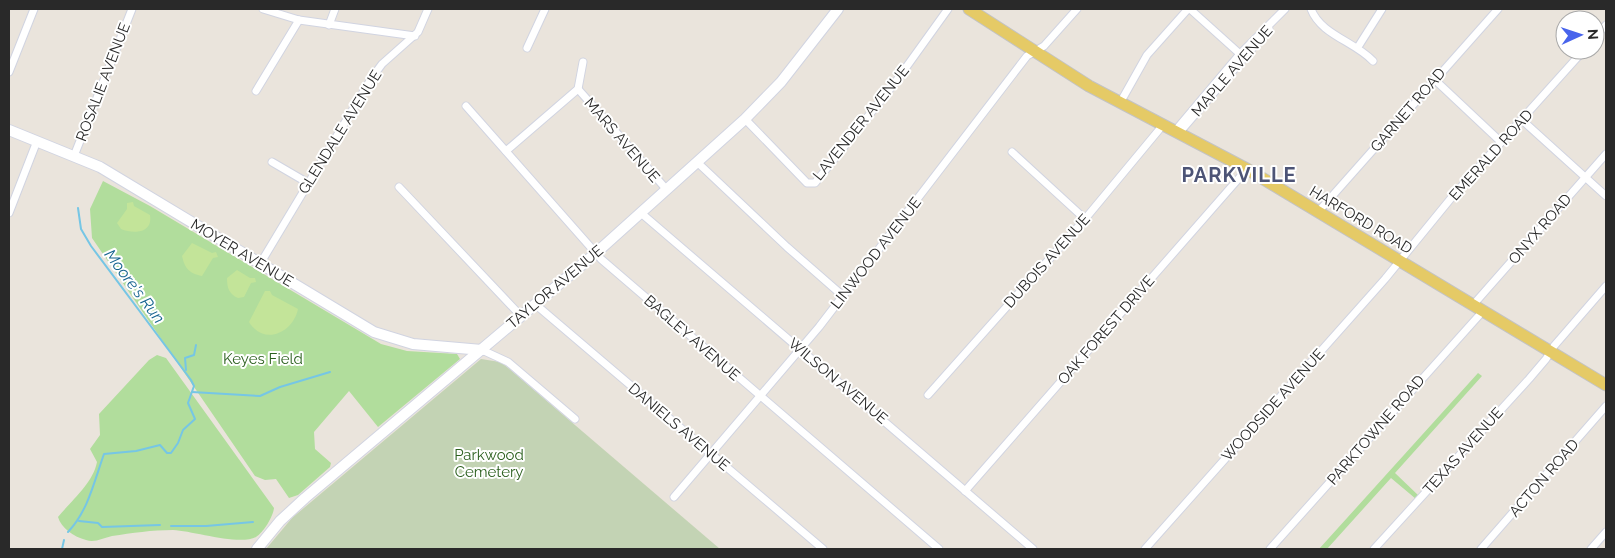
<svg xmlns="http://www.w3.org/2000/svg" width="1615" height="558" viewBox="0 0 1615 558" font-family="Raleway,sans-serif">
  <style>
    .green { fill: #b1dd9c }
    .cemetery { fill: #c3d3b4 }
    .pitch { fill: #c3e499 }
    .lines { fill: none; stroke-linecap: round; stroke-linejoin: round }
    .stream { stroke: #76c6e5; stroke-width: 2 }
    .street-casing { stroke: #d1d4e1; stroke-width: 9 }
    .secondary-casing { stroke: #d1d4e1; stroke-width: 12 }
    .primary-casing { stroke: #c3c3c3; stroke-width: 13 }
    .street { stroke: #fff; stroke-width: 7 }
    .secondary { stroke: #fff; stroke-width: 10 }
    .primary { stroke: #e5ca66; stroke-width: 11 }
    .labels { text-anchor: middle; stroke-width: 4; stroke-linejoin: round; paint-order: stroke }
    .street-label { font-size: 15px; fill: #292929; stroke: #fff }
    .park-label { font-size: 15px; fill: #2c601f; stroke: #fff }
    .water-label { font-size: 16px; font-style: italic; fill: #17648f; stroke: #fff }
    .district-label { font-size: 20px; font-weight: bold; letter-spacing: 1px; fill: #4d5476; stroke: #fff }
  </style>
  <rect width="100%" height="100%" fill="#eae4dc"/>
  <g class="green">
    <path d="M103 181 150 206 381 344 407 351 457 354 460 359 378 427 349 391 314 432 315 449 331 463 330 467 298 495 289 498 276 479 265 480 255 476 92 238 90 209Z"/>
    <path d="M157 355 166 358 274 508C273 517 263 533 256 537 239 546 194 531 173 530 152 530 132 533 112 536 103 538 95 543 86 540 74 537 61 528 58 517 72 500 93 483 97 462L90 449 100 435 99 414 149 360Z"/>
    <path d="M1478 373 1482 376 1395 473 1419 496 1416 499 1391 478 1327 549H1319Z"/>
  </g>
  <path class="cemetery" d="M481 359 500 362 507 367 720 549H266L292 518Z"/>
  <g class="pitch">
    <path d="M133 202 134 206 150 215C153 234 133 234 121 229L117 223 127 209V203Z"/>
    <path d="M192 243 212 253 216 252 218 257 213 258 202 276C189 273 185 269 182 256Z"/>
    <path d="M237 270 250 278H255L256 282 251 283 244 297 238 298C229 294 227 288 227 278Z"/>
    <path d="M265 291H270L272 295 298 309C293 333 264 346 249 322Z"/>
  </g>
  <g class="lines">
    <g class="stream">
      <path d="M186 370 185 358 194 355 196 345"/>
      <path d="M192 392 260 396 280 387 330 372"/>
      <path d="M79 521 98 523 102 527 160 525"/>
      <path d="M171 526H206L253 522"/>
      <path d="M68 532C88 511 94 482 104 454L136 451 160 445 167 453H171L178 443 183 430 195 419 188 403 194 386 191 380 91 246 81 229 78 208"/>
      <path d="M62 549 64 540"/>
    </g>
    <defs>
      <g id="street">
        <path d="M263 9 299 20 415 36"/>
        <path d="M1190 9 1240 54"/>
        <path d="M1311 9C1321 35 1354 41 1373 61"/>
        <path d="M329 25 335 9"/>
        <path d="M1595 37 1606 25"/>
        <path d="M1358 47 1382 9"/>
        <path d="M527 48 545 9"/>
        <path d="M9 72 34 9"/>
        <path d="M1434 79 1501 142"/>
        <path d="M578 89 667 190"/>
        <path d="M256 91 299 20"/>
        <path d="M1120 103 1147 55 1188 9"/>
        <path d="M466 106 601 259 939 549"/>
        <path d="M745 119 807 183H815L897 80 948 9"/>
        <path d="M1522 120 1606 196"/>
        <path d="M1175 131 1240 54 1285 9"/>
        <path d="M1179 133 1269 29"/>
        <path d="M506 151 578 89 583 62"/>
        <path d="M1012 152 1085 219"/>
        <path d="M74 156 132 9"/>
        <path d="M272 162 308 183"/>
        <path d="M697 162 787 247 843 296"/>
        <path d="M399 187 521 316"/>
        <path d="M1318 212 1498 9"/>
        <path d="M9 213 37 141"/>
        <path d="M641 213 1033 549"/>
        <path d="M260 264 371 79 382 64 418 32 428 9"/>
        <path d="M535 304 823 549"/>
        <path d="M1473 305 1606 154"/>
        <path d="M482 350 508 362 575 419"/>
        <path d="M928 395 1085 219 1163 125"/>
        <path d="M965 491 1247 169"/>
        <path d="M674 497 819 327 1027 56 1044 46 1077 9"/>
        <path d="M1145 549 1385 279 1452 197 1584 50"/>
        <path d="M1270 549 1483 311"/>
        <path d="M1374 549 1529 379 1546 359 1554 346 1606 286"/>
        <path d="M1481 549 1606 406"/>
        <path d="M1591 549 1606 532"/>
      </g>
      <g id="secondary">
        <path d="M9 130 100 167 374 332 413 344 482 350"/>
        <path d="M257 549 280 521 305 498 596 253 745 119 781 82 838 9"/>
      </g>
      <path id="primary" d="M969 9 1089 86 1247 169 1606 385"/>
    </defs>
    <use href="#street" class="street-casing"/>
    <use href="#secondary" class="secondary-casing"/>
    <use href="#primary" class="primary-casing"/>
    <use href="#street" class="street"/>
    <use href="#secondary" class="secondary"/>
    <use href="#primary" class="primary"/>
  </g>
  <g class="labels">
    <g class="street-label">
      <text transform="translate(1232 71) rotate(-49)" y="5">MAPLE AVENUE</text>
      <text transform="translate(103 82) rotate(-69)" y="5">ROSALIE AVENUE</text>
      <text transform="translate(1408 110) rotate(-49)" y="5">GARNET ROAD</text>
      <text transform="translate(861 123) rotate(-51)" y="5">LAVENDER AVENUE</text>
      <text transform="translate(340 132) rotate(-58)" y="5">GLENDALE AVENUE</text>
      <text transform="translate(622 140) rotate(49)" y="5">MARS AVENUE</text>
      <text transform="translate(1491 155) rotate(-48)" y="5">EMERALD ROAD</text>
      <text transform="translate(1361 220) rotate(31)" y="5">HARFORD ROAD</text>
      <text transform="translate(1540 229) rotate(-49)" y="5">ONYX ROAD</text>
      <text transform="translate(242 253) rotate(31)" y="5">MOYER AVENUE</text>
      <text transform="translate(876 253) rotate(-52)" y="5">LINWOOD AVENUE</text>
      <text transform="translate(1047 261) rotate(-48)" y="5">DUBOIS AVENUE</text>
      <text transform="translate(555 287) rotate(-40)" y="5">TAYLOR AVENUE</text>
      <text transform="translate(1106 330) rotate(-49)" y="5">OAK FOREST DRIVE</text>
      <text transform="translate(692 338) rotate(41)" y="5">BAGLEY AVENUE</text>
      <text transform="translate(838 381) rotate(40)" y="5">WILSON AVENUE</text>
      <text transform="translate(1273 405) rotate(-48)" y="5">WOODSIDE AVENUE</text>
      <text transform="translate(679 427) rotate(40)" y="5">DANIELS AVENUE</text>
      <text transform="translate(1376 430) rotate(-49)" y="5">PARKTOWNE ROAD</text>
      <text transform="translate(1463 451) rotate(-48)" y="5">TEXAS AVENUE</text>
      <text transform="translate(1544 478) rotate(-49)" y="5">ACTON ROAD</text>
    </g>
    <g class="park-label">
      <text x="263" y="364">Keyes Field</text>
      <text x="489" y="460">Parkwood<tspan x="489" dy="17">Cemetery</tspan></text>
    </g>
    <g class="water-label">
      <text transform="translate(135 286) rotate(53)" y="6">Moore's Run</text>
    </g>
    <g class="district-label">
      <text x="1239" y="182">PARKVILLE</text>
    </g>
  </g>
  <rect width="1615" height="558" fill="none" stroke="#292929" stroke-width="20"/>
  <g transform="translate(1580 35) rotate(87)"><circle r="24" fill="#ffffff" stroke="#a9a9a9"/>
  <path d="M0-4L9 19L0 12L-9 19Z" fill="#4864ec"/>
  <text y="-8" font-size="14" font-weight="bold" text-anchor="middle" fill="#292929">N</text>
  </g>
</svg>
